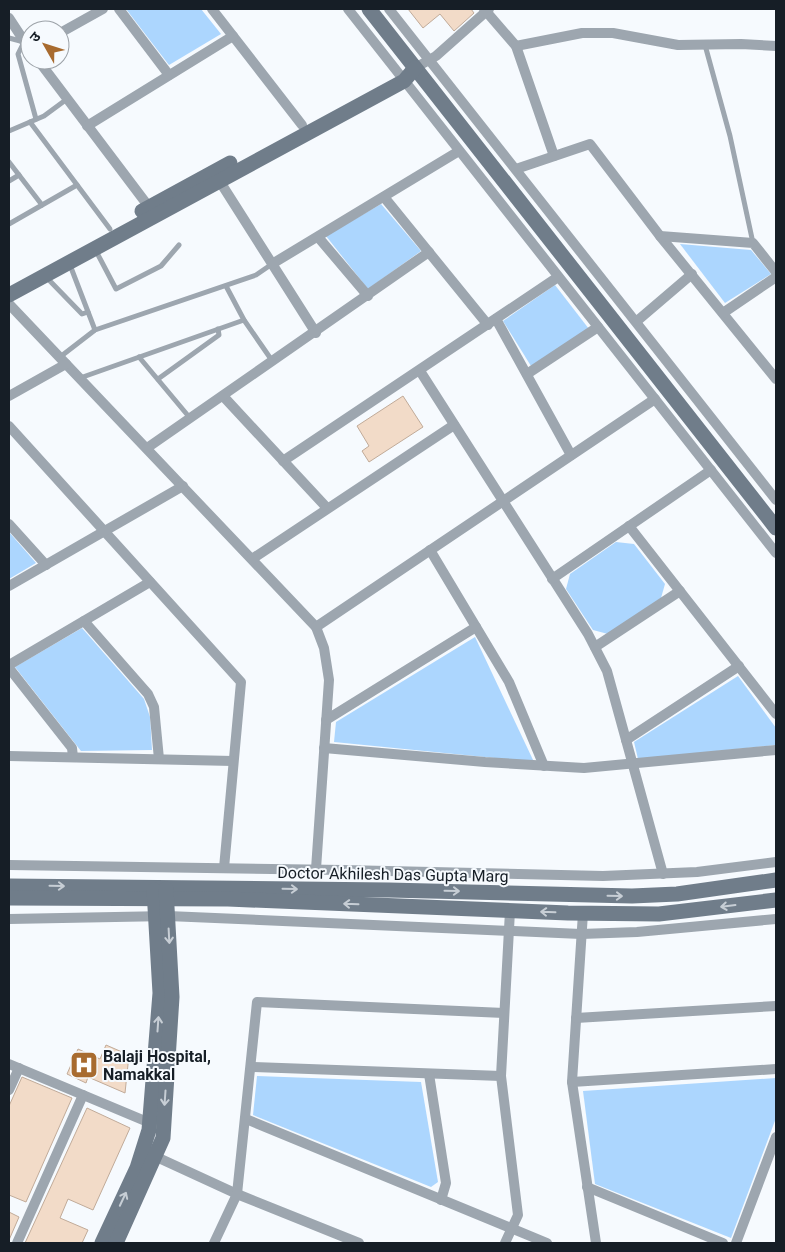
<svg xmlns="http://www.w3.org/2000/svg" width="785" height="1252" viewBox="0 0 785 1252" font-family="Roboto,'Noto Sans Devanagari',sans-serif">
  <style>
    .green { fill: #acd6fe }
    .building { fill: #f2dbc8; stroke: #c1ab99 }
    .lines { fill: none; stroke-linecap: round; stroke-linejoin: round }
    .lane { stroke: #9da6af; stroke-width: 5 }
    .street { stroke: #9da6af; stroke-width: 10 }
    .secondary { stroke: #707d8a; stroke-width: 15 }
    .oneway { stroke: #c7ced5 }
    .labels { text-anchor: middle; stroke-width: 4; stroke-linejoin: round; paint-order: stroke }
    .street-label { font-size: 16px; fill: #161e26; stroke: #f6fafe }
    .poi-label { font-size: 16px; font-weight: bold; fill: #161e26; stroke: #f6fafe; text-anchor: start }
  </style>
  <rect width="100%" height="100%" fill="#f6fafe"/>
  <g class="green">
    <path d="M126 9H201L221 34 169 65Z"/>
    <path d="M381 204 421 251 368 289 326 236Z"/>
    <path d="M680 244 751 250 771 274 725 303Z"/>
    <path d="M555 285 589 329 531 366 503 321Z"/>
    <path d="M9 532 36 563 9 579Z"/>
    <path d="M616 542 634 544 665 584 661 598 608 634 593 630 566 589 570 574Z"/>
    <path d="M82 628 144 699 150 717 152 750 81 751 15 667Z"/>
    <path d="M475 637 534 762 334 742 336 722Z"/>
    <path d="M738 676 776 728V745L638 759 634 742Z"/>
    <path d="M257 1076 421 1082 438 1182 431 1187 253 1115Z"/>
    <path d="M776 1078V1118L731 1238 595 1184 583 1091Z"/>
  </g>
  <g class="building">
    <path d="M408 9H471L474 13 454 31 440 14 423 28Z"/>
    <path d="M403 396 423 427 369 462 362 451 369 446 357 426Z"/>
    <path d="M106 1045 129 1055 125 1093 88 1077 86 1083 67 1074 78 1049 100 1059Z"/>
    <path d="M22 1077 72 1098 26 1202 9 1195V1106Z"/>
    <path d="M87 1108 130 1128 93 1210 68 1199 60 1218 88 1230 82 1243H25Z"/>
    <path d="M9 1212 19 1217 9 1240Z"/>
  </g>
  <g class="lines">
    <g class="lane">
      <path d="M9 38 24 42 18 54 36 119"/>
      <path d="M705 45 730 136 753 243"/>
      <path d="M30 122 110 229"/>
      <path d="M9 131 44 116 67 99"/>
      <path d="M9 162 42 205"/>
      <path d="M9 181 19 175"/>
      <path d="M9 224 77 185"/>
      <path d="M96 251 116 289 161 266 179 245"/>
      <path d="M70 265 95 330"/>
      <path d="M47 278 82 314 88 312"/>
      <path d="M226 286 244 320 273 362"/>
      <path d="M60 357 95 330 256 275 272 264"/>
      <path d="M139 357 190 418"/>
      <path d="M80 378 244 320"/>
      <path d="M158 379 219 335 218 329"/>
    </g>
    <g class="street">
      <path d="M119 9 169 75"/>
      <path d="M212 9 302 125"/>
      <path d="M348 9 776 553"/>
      <path d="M389 9 776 500"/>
      <path d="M484 9 516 46 554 156"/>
      <path d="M9 18 30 50"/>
      <path d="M60 33 103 9"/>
      <path d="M516 46 582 33H613L678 45 741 44 776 46"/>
      <path d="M38 60 149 207"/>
      <path d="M415 68 436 56 489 9"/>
      <path d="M87 126 233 36"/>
      <path d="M516 169 590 144 660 236 776 379"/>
      <path d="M217 177 316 333"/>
      <path d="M384 197 488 325"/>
      <path d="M660 236 753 243 776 272"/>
      <path d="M318 237 368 296"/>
      <path d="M272 264 459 151"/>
      <path d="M9 304 316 627 324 648 329 680 316 869"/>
      <path d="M723 313 776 277"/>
      <path d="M496 319 571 455"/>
      <path d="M637 321 692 274"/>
      <path d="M420 371 588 634 607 671 663 874"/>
      <path d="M527 374 598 327"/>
      <path d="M9 396 66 364"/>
      <path d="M223 396 327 508"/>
      <path d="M9 426 241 682 224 868"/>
      <path d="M147 448 429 252"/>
      <path d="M283 461 558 277"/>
      <path d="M9 524 46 565"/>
      <path d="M629 526 776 714"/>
      <path d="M430 550 509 682 544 766"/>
      <path d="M252 559 454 425"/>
      <path d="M552 579 711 470"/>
      <path d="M9 586 183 486"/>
      <path d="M84 621 148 694 154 707 159 759"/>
      <path d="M316 627 655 399"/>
      <path d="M595 647 680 591"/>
      <path d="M9 665 150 582"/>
      <path d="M9 668 72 748 73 757"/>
      <path d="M326 720 476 627"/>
      <path d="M626 740 739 666"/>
      <path d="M324 748 485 762 584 768 776 750"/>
      <path d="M9 756 233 761"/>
      <path d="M9 865 343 870 603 876 697 872 776 862"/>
      <path d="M583 913 572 1082 596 1243"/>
      <path d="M9 919 168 916 581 934 637 932 776 919"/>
      <path d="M576 1018 776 1006"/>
      <path d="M9 1064 150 1123"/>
      <path d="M251 1067 501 1076"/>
      <path d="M429 1074 446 1183 441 1200"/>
      <path d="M572 1082 776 1069"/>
      <path d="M9 1090 19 1068"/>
      <path d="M246 1119 547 1243"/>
      <path d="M150 1154 237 1194 359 1243"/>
      <path d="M587 1187 723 1243"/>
      <path d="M17 1243 83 1095"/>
      <path d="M214 1243 237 1194 257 1002 504 1013"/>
      <path d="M505 1243 518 1215 501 1076 510 911"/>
      <path d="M736 1243 776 1137"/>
    </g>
    <g class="secondary">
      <path d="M369 9 776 528"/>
      <path d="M142 211 230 163"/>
      <path d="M9 295 404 81 415 68"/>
      <path d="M9 886 389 890 632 896 677 894 776 880"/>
      <path d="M9 898 228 899 568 913 659 914 776 900"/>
      <path d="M102 1243 137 1168 149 1130 160 993 154 890"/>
      <path d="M116 1243 163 1138 172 997 166 889"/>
    </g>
  </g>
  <defs><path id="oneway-shaft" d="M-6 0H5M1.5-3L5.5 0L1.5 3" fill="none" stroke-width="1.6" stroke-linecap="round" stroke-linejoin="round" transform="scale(1.25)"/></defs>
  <g class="oneway">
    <use href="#oneway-shaft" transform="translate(57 886) rotate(1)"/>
    <use href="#oneway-shaft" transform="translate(290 889) rotate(1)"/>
    <use href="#oneway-shaft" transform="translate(452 891) rotate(1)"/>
    <use href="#oneway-shaft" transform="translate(615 896) rotate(1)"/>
    <use href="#oneway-shaft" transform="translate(351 904) rotate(-178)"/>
    <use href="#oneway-shaft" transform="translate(728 906) rotate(173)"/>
    <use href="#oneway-shaft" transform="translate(548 912) rotate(-178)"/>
    <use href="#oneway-shaft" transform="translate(169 936) rotate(87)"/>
    <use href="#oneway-shaft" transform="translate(158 1024) rotate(-86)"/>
    <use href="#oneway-shaft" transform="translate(165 1098) rotate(94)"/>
    <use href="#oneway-shaft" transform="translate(123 1199) rotate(-65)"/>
  </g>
  <defs>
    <symbol id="hospital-square" viewBox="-11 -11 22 22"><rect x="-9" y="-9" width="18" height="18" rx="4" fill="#a86b2f" stroke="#f6fafe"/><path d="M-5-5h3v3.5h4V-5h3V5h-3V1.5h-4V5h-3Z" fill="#fff"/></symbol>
  </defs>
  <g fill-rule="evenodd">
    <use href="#hospital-square" x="68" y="1049" width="32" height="32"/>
  </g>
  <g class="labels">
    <g class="street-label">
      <text transform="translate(393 874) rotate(1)" y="6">Doctor Akhilesh Das Gupta Marg</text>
    </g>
    <g class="poi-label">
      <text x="103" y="1062">Balaji Hospital,<tspan x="103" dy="18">Namakkal</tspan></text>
    </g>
  </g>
  <rect width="785" height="1252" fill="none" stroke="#161e26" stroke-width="20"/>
  <g transform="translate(45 45) rotate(309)"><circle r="24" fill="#f6fafe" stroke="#9ca2a8"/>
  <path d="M0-4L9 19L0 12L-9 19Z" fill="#a86b2f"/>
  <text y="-8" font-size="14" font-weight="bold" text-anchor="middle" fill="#161e26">उ</text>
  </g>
</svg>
